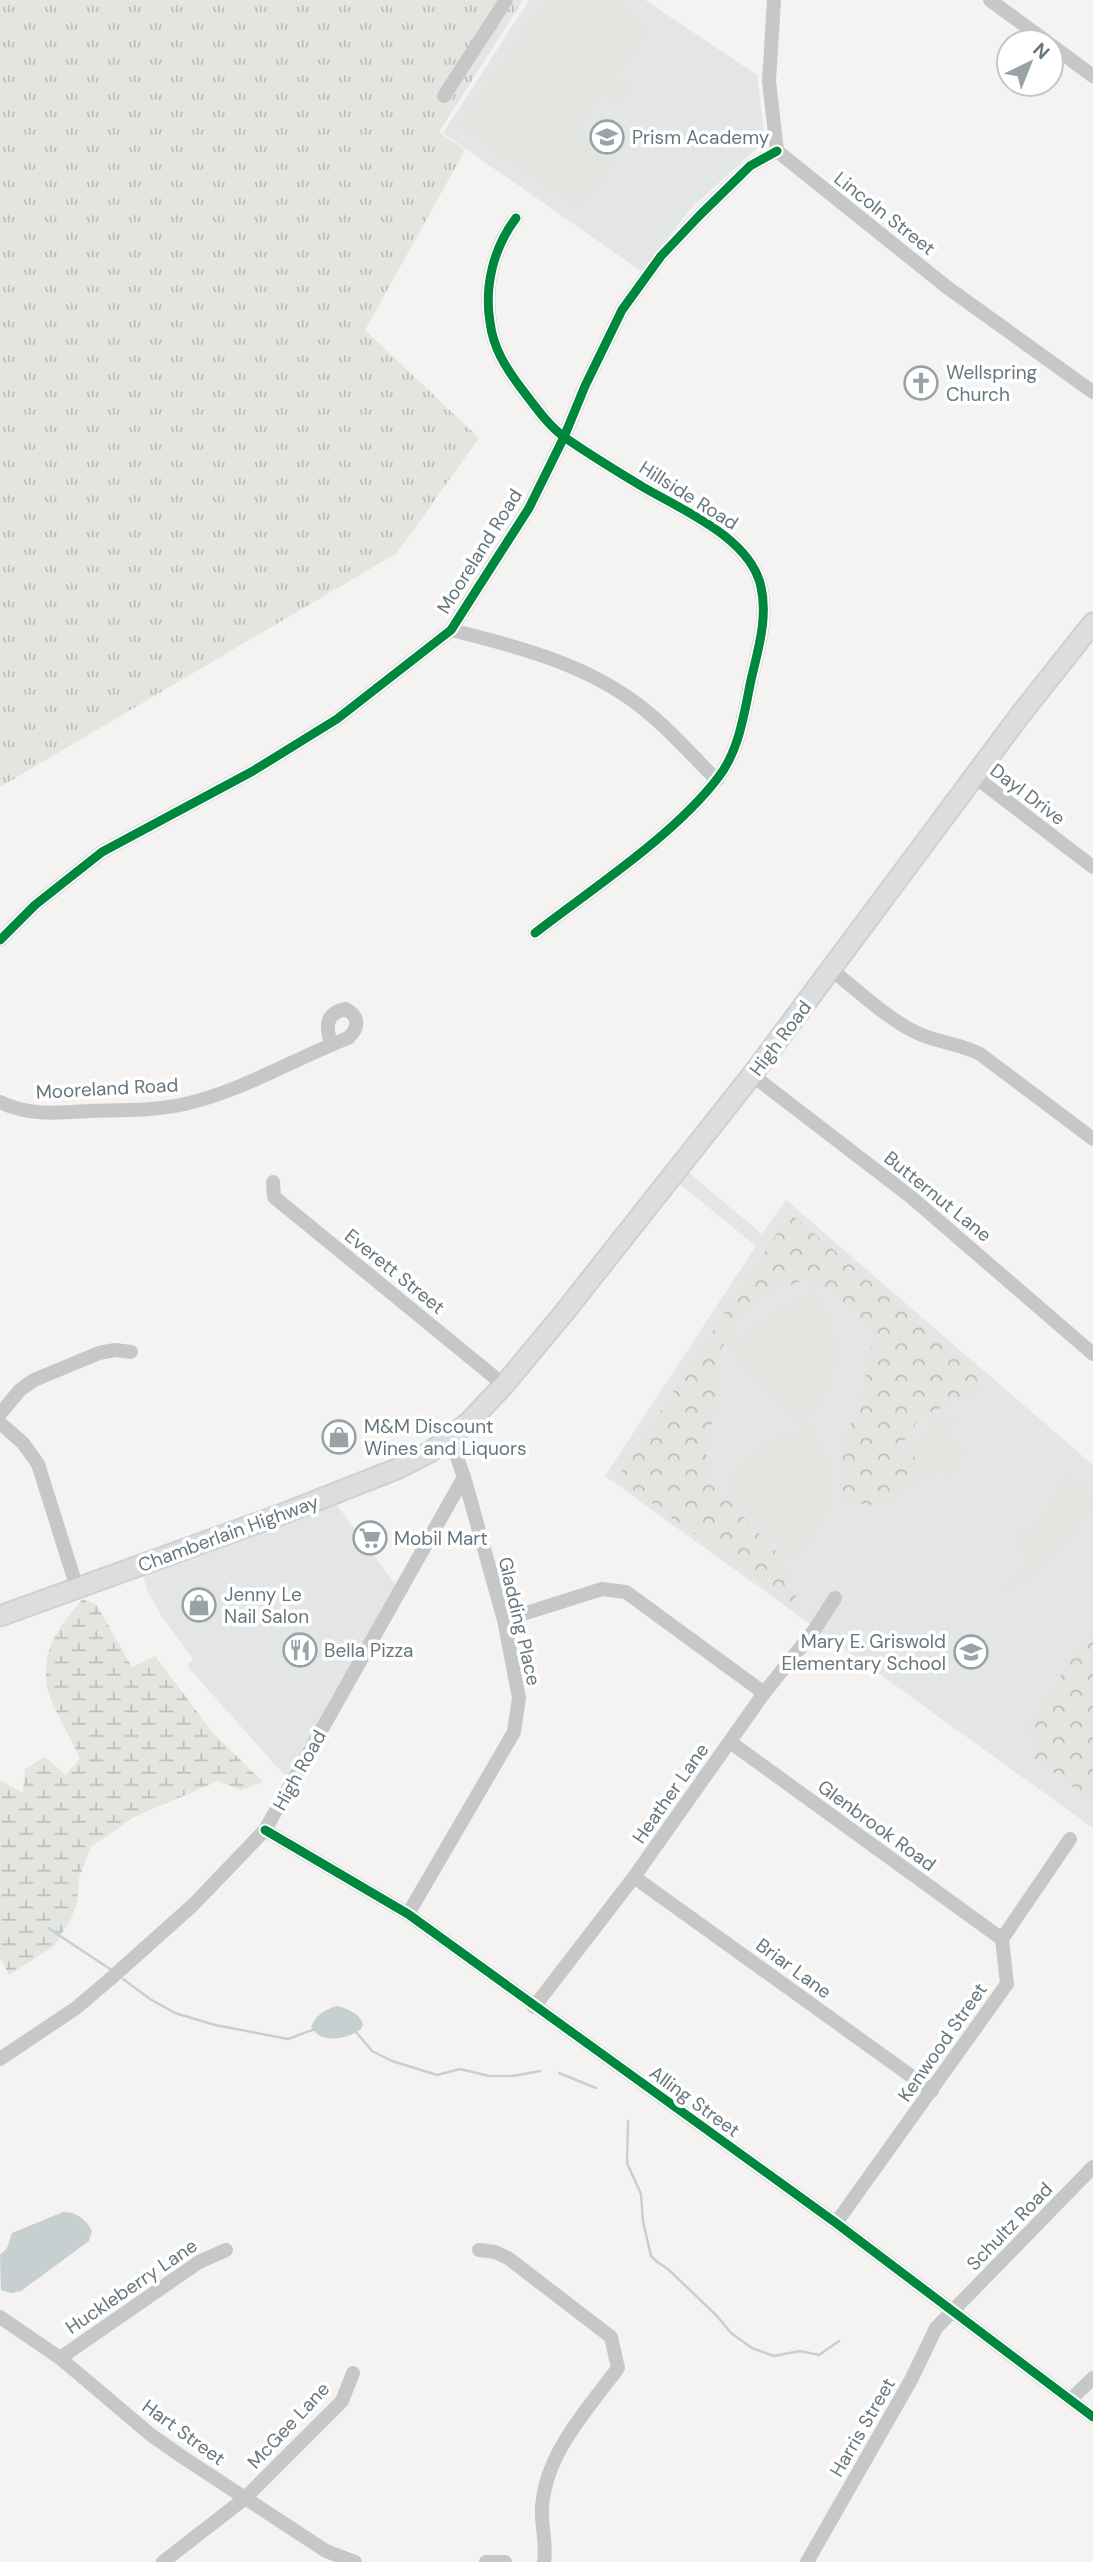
<svg xmlns="http://www.w3.org/2000/svg" width="1093" height="2562" viewBox="0 0 1093 2562" font-family="'DM Sans',sans-serif">
  <style>
    .built { fill: #e4e5e5 }
    .grass { fill: url(#grass-tufts) }
    .forest { fill: url(#forest-crowns) }
    .wetland { fill: url(#wetland-marsh) }
    .park { fill: #e2e5e0 }
    .water { fill: #c7cfd1 }
    .lines { fill: none; stroke-linecap: round; stroke-linejoin: round }
    .stream { stroke: #c7cfd1; stroke-width: 2.5 }
    .major-casing { stroke: #d0d0d0; stroke-width: 23 }
    .minor { stroke: #c6c8c8; stroke-width: 14 }
    .major { stroke: #dcddde; stroke-width: 19 }
    .cycleway-casing { stroke: #fff; stroke-width: 13 }
    .cycleway { stroke: #00873e; stroke-width: 9 }
    .labels { text-anchor: middle; stroke-width: 7; stroke-linejoin: round; paint-order: stroke }
    .poi-label { font-size: 19px; fill: #67767f; stroke: #fff; text-anchor: start }
    .street-label { font-size: 19px; fill: #67767f; stroke: #fff }
  </style>
  <defs>
    <pattern id="grass-tufts" width="24" height="20" patternUnits="userSpaceOnUse" patternTransform="scale(1.75)"><rect width="24" height="20" fill="#e2e5e0"/><path d="M3 7l-1-3M5 7V3M7 7l1-3M15 17l-1-3M17 17v-4M19 17l1-3" fill="none" stroke="#bbbebb"/></pattern>
    <pattern id="forest-crowns" width="20" height="18" patternUnits="userSpaceOnUse" patternTransform="scale(1.75)"><rect width="20" height="18" fill="#e2e5e0"/><path d="M2 6a3 3 0 1 1 6 0M12 15a3 3 0 1 1 6 0" fill="none" stroke="#bbbebb"/></pattern>
    <pattern id="wetland-marsh" width="20" height="14" patternUnits="userSpaceOnUse" patternTransform="scale(1.75)"><rect width="20" height="14" fill="#e2e5e0"/><path d="M1 5h8M5 5V1M11 12h8M15 12V8" fill="none" stroke="#bbbebb"/></pattern>
  </defs>
  <rect width="100%" height="100%" fill="#f4f3f2"/>
  <g class="built">
    <path d="M529 0H645L757 75 765 141 692 207 641 271 443 133Z"/>
    <path d="M685 1170 762 1234 786 1200 1093 1465V1828L605 1476 756 1246 676 1181Z"/>
    <path d="M333 1500 396 1585 286 1777 187 1666 193 1659 161 1615 147 1590 142 1570Z"/>
  </g>
  <path class="grass" d="M0 0H523L439 132 465 150 365 330 479 438 397 553 0 787Z"/>
  <g class="forest">
    <path d="M790 1213 981 1375 977 1392 920 1417 901 1446 932 1472 889 1502 868 1505 838 1498 842 1442 859 1406 875 1332 829 1288 803 1280 755 1298 721 1349 717 1399 706 1453 715 1486 783 1559 801 1611 617 1478Z"/>
    <path d="M1093 1626V1801L1031 1757 1029 1723Z"/>
  </g>
  <path class="wetland" d="M83 1599 96 1604 132 1667 155 1656 213 1733 263 1782 241 1790 218 1781 134 1817 91 1847 79 1878 77 1902 71 1919 54 1946 9 1975 0 1957V1780L23 1793 25 1769 45 1757 66 1775 80 1758C72 1740 50 1704 47 1687 41 1649 59 1626 83 1599Z"/>
  <g class="park">
    <path d="M546 0H623L629 12 649 31 577 129 616 159C605 177 594 197 573 205L458 125Z"/>
    <path d="M620 79 632 87 618 106 606 98Z"/>
    <path d="M814 1289C844 1336 845 1386 799 1423L733 1354 731 1343 763 1320Z"/>
    <path d="M939 1410 956 1421 946 1437 966 1450 949 1476 912 1451Z"/>
    <path d="M811 1425C844 1477 837 1519 792 1560L728 1492V1479L753 1450Z"/>
    <path d="M1068 1475 1093 1492V1511L1031 1580 1023 1575 1009 1595 1003 1590 1025 1561 1027 1551 1022 1546H1011L1020 1533H1026L1057 1496V1488Z"/>
  </g>
  <g class="water">
    <path d="M337 2006C348 2009 359 2013 363 2024L361 2029C347 2039 322 2045 311 2027 316 2015 324 2010 337 2006Z"/>
    <path d="M63 2212C76 2212 86 2219 92 2231L89 2241 21 2291 11 2293 1 2290 0 2255 7 2248 12 2233Z"/>
  </g>
  <g class="lines">
    <g class="stream">
      <path d="M48 1928 110 1969"/>
      <path d="M123 1979 150 1999 175 2013 215 2025 288 2039 315 2029"/>
      <path d="M356 2032 372 2051 392 2061 437 2075 460 2069 489 2076H513L540 2071"/>
      <path d="M559 2073 596 2088"/>
      <path d="M628 2121 627 2163 641 2194 643 2221 651 2256 656 2261 669 2270 717 2316 731 2333 752 2348 774 2356 800 2351 819 2355 839 2341"/>
    </g>
    <defs>
      <path id="major" d="M0 1616 285 1513 399 1468 430 1452 469 1422 504 1385 563 1314 752 1075 1020 715 1093 623"/>
    </defs>
    <use href="#major" class="major-casing"/>
    <g class="minor">
      <path d="M774 0 769 81 777 151 948 288 1093 392"/>
      <path d="M990 0 1047 42"/>
      <path d="M1051 45 1093 76"/>
      <path d="M444 96 506 0"/>
      <path d="M516 218C494 247 484 285 490 322 493 348 506 368 521 388 534 405 549 427 567 439 592 456 618 472 643 487 682 510 751 538 761 587 768 618 758 650 751 680 744 714 739 752 717 779 673 836 593 888 535 933"/>
      <path d="M451 630C521 647 597 667 652 716 675 735 695 759 717 780"/>
      <path d="M974 776 1093 867"/>
      <path d="M0 940 35 905 102 852 253 771 337 719 451 630 529 508 564 437 585 386 622 310 661 256 700 215 750 166 777 151"/>
      <path d="M832 970C857 990 893 1024 922 1035 942 1043 961 1044 980 1054L1093 1139"/>
      <path d="M752 1075 911 1197 1093 1354"/>
      <path d="M0 1102C28 1116 59 1113 89 1111 121 1110 153 1111 185 1104 242 1091 294 1059 348 1038 359 1028 360 1017 346 1009 325 1013 325 1027 332 1045"/>
      <path d="M273 1182 274 1197 504 1385"/>
      <path d="M0 1414 20 1390 34 1380 99 1353 115 1350 131 1352"/>
      <path d="M0 1423 23 1443 38 1464 77 1588"/>
      <path d="M504 1620 602 1589 626 1592 764 1693"/>
      <path d="M730 1742 1002 1939"/>
      <path d="M265 1830 408 1914 836 2223 1093 2417"/>
      <path d="M634 1877 932 2091"/>
      <path d="M408 1914 514 1732 519 1698 504 1620 464 1477 450 1438"/>
      <path d="M534 2007 634 1877 764 1693 813 1632 835 1598"/>
      <path d="M0 2059 76 2008 109 1980 193 1905 265 1830 464 1477"/>
      <path d="M836 2223 1007 1984 1002 1939 1070 1839"/>
      <path d="M479 2250 495 2252 508 2258 611 2337 618 2368C587 2410 545 2454 542 2508 541 2526 547 2544 544 2562"/>
      <path d="M0 2317 60 2358 151 2435 184 2458 326 2551 355 2562"/>
      <path d="M60 2358 199 2262 226 2250"/>
      <path d="M1070 2400 1093 2378"/>
      <path d="M163 2562 244 2499 342 2401 353 2373"/>
      <path d="M486 2562H505"/>
      <path d="M807 2562 911 2380 936 2328 1093 2167"/>
    </g>
    <use href="#major" class="major"/>
    <defs>
      <g id="cycleway">
        <path d="M516 218C494 247 484 285 490 322 493 348 506 368 521 388 534 405 549 427 567 439 592 456 618 472 643 487 682 510 751 538 761 587 768 618 758 650 751 680 744 714 739 752 717 779 673 836 593 888 535 933"/>
        <path d="M0 940 35 905 102 852 253 771 337 719 451 630 529 508 564 437 585 386 622 310 661 256 700 215 750 166 777 151"/>
        <path d="M265 1830 408 1914 836 2223 1093 2417"/>
      </g>
    </defs>
    <use href="#cycleway" class="cycleway-casing"/>
    <use href="#cycleway" class="cycleway"/>
  </g>
  <defs>
    <symbol id="school-ring" viewBox="-11 -11 22 22"><circle r="9.5" fill="#fff" stroke="#98a2a7" stroke-width="1.5"/><path d="M0-5L7-2L0 1L-7-2ZM-4 1L0 2.5L4 1V4Q0 6-4 4Z" fill="#98a2a7"/></symbol>
    <symbol id="church-ring" viewBox="-11 -11 22 22"><circle r="9.5" fill="#fff" stroke="#98a2a7" stroke-width="1.5"/><path d="M-1.2-6h2.4v3.5h3.3v2.4h-3.3V6h-2.4V-.1h-3.3v-2.4h3.3Z" fill="#98a2a7"/></symbol>
    <symbol id="shop-ring" viewBox="-11 -11 22 22"><circle r="9.5" fill="#fff" stroke="#98a2a7" stroke-width="1.5"/><path d="M-5-2.5h2.3a2.7 3.5 0 0 1 5.4 0H5L5.5 6h-11ZM-1.5-2.5h3a1.5 2.3 0 0 0-3 0Z" fill="#98a2a7"/></symbol>
    <symbol id="supermarket-ring" viewBox="-11 -11 22 22"><circle r="9.5" fill="#fff" stroke="#98a2a7" stroke-width="1.5"/><path d="M-6-5.5h2.5l.6 2H6L4.5 2H-2.5L-4.4-4H-6ZM-1.5 3.2a1.3 1.3 0 1 0 .1 0ZM3 3.2a1.3 1.3 0 1 0 .1 0Z" fill="#98a2a7"/></symbol>
    <symbol id="restaurant-ring" viewBox="-11 -11 22 22"><circle r="9.5" fill="#fff" stroke="#98a2a7" stroke-width="1.5"/><path d="M-5-6h1v4h1v-4h1v4h1v-4h1v5L-1.5 .5V6h-2V.5L-5-1ZM5-6V6H3V1.5H1.5Q1.5-4 5-6Z" fill="#98a2a7"/></symbol>
  </defs>
  <g fill-rule="evenodd">
    <use href="#school-ring" x="588" y="118" width="38" height="38"/>
    <use href="#church-ring" x="902" y="364" width="38" height="38"/>
    <use href="#shop-ring" x="320" y="1418" width="38" height="38"/>
    <use href="#supermarket-ring" x="351" y="1519" width="38" height="38"/>
    <use href="#shop-ring" x="180" y="1586" width="38" height="38"/>
    <use href="#restaurant-ring" x="281" y="1631" width="38" height="38"/>
    <use href="#school-ring" x="952" y="1633" width="38" height="38"/>
  </g>
  <g class="labels">
    <g class="poi-label">
      <text x="632" y="144">Prism Academy</text>
      <text x="946" y="379">Wellspring<tspan x="946" dy="22">Church</tspan></text>
      <text x="364" y="1433">M&amp;M Discount<tspan x="364" dy="22">Wines and Liquors</tspan></text>
      <text x="394" y="1545">Mobil Mart</text>
      <text x="224" y="1601">Jenny Le<tspan x="224" dy="22">Nail Salon</tspan></text>
      <text x="946" y="1648" text-anchor="end">Mary E. Griswold<tspan x="946" dy="22">Elementary School</tspan></text>
      <text x="324" y="1657">Bella Pizza</text>
    </g>
    <g class="street-label">
      <text transform="translate(885 213) rotate(38)" y="7">Lincoln Street</text>
      <text transform="translate(689 495) rotate(32)" y="7">Hillside Road</text>
      <text transform="translate(479 551) rotate(-58)" y="7">Mooreland Road</text>
      <text transform="translate(1028 794) rotate(37)" y="7">Dayl Drive</text>
      <text transform="translate(780 1038) rotate(-53)" y="7">High Road</text>
      <text transform="translate(107 1088) rotate(-3)" y="7">Mooreland Road</text>
      <text transform="translate(938 1196) rotate(39)" y="7">Butternut Lane</text>
      <text transform="translate(395 1271) rotate(39)" y="7">Everett Street</text>
      <text transform="translate(228 1533) rotate(-20)" y="7">Chamberlain Highway</text>
      <text transform="translate(520 1621) rotate(77)" y="7">Gladding Place</text>
      <text transform="translate(299 1770) rotate(-61)" y="7">High Road</text>
      <text transform="translate(670 1793) rotate(-55)" y="7">Heather Lane</text>
      <text transform="translate(877 1825) rotate(36)" y="7">Glenbrook Road</text>
      <text transform="translate(794 1968) rotate(36)" y="7">Briar Lane</text>
      <text transform="translate(942 2042) rotate(-55)" y="7">Kenwood Street</text>
      <text transform="translate(695 2101) rotate(36)" y="7">Alling Street</text>
      <text transform="translate(1009 2226) rotate(-46)" y="7">Schultz Road</text>
      <text transform="translate(131 2286) rotate(-34)" y="7">Huckleberry Lane</text>
      <text transform="translate(288 2425) rotate(-47)" y="7">McGee Lane</text>
      <text transform="translate(862 2427) rotate(-60)" y="7">Harris Street</text>
      <text transform="translate(184 2432) rotate(36)" y="7">Hart Street</text>
    </g>
  </g>
  <g transform="translate(1030 63) rotate(43)"><circle r="33" fill="#ffffff" stroke="#c2c8cc" stroke-width="2"/>
  <path d="M0-5L12 26L0 18L-12 26Z" fill="#98a2a7"/>
  <text y="-10" font-size="19" font-weight="bold" text-anchor="middle" fill="#67767f">N</text>
  </g>
</svg>
